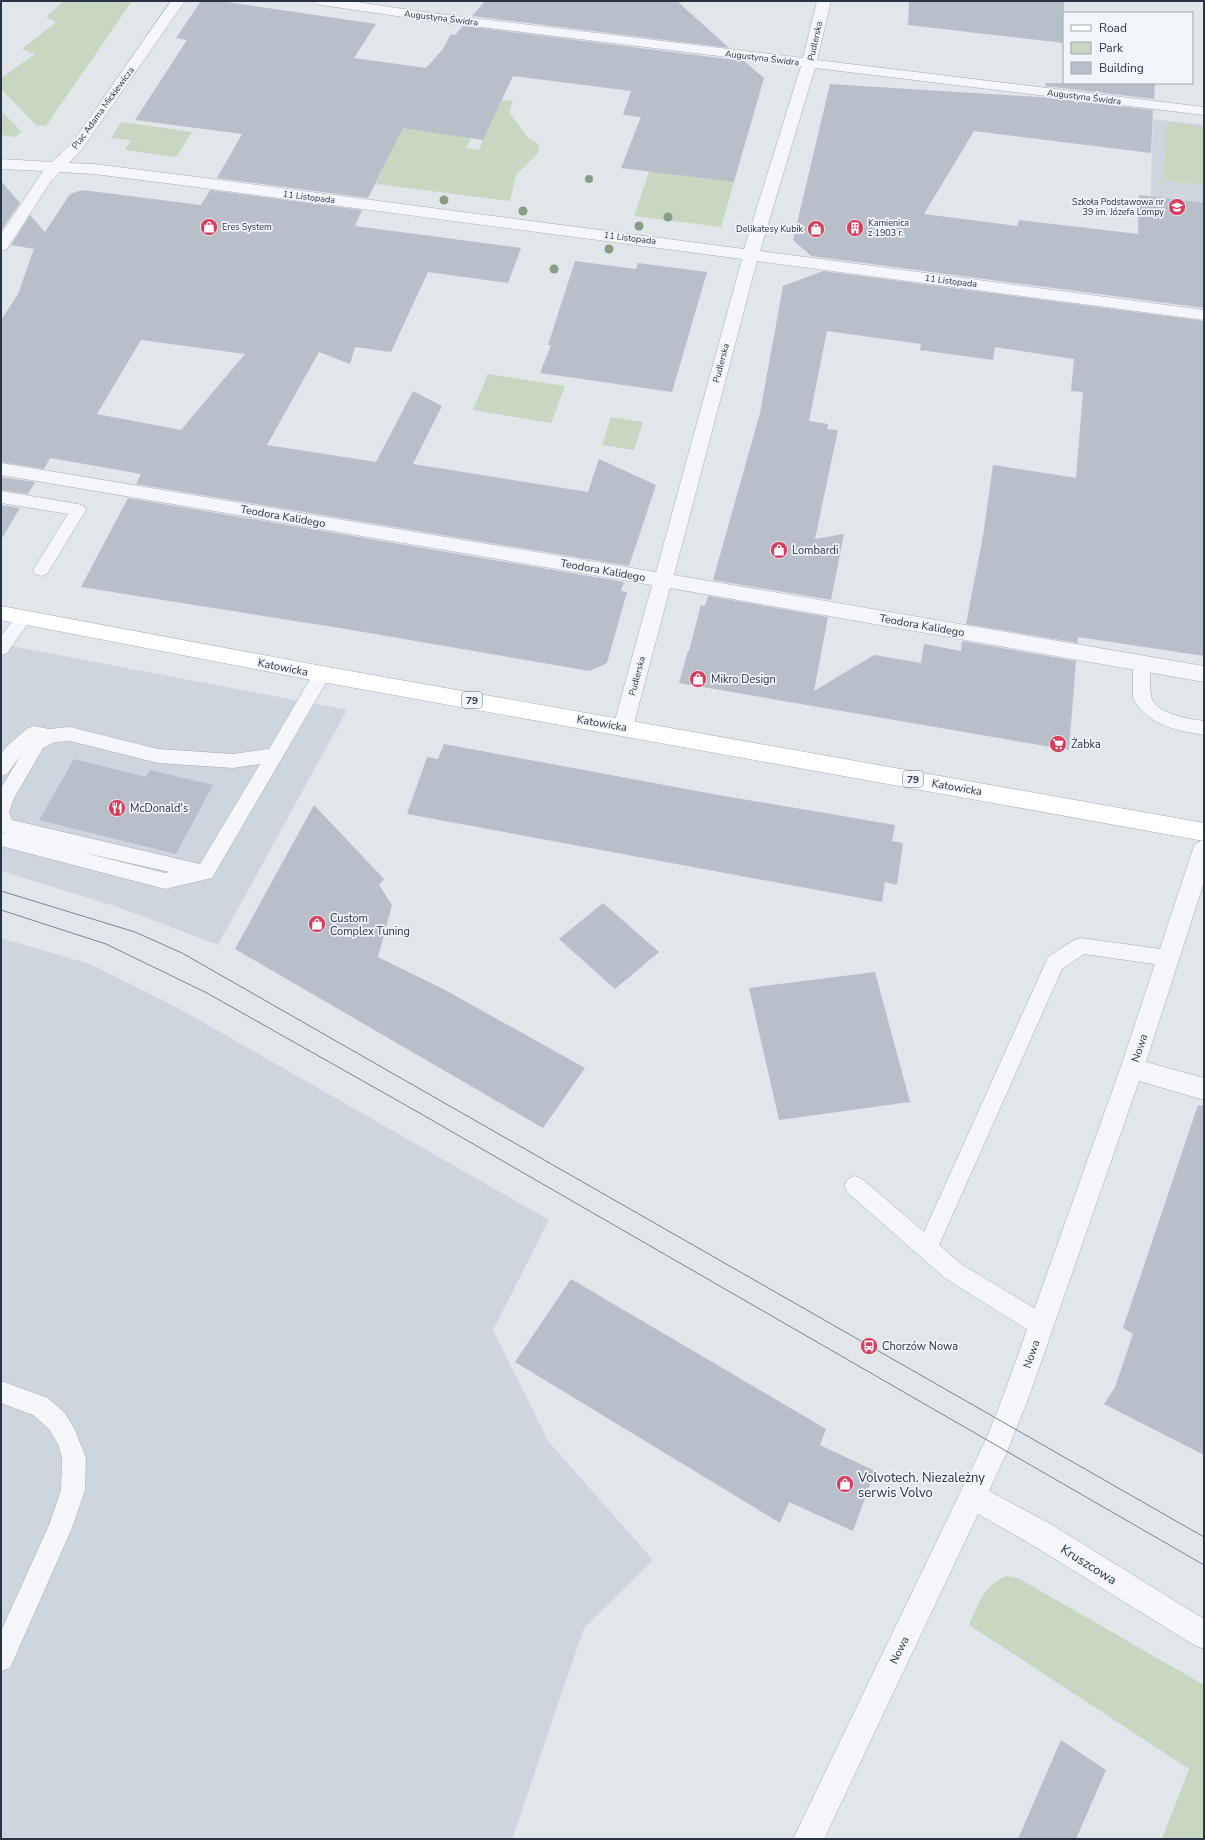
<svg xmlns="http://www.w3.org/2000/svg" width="1205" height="1840" viewBox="0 0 1205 1840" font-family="'Nunito Sans',sans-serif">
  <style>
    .built { fill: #cfd5dd }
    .green { fill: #c8d6c2; fill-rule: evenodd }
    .building { fill: #b8bfc9; fill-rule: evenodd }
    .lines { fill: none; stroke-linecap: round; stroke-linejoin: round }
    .service-casing { stroke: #a6adb6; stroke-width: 1 }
    .minor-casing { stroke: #a6adb6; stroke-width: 1 }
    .primary-casing { stroke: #9fabb8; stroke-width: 1 }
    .service { fill: #f4f6f9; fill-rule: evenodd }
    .minor { fill: #f4f6f9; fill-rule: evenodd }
    .primary { fill: #fff; fill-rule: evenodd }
    .tram { stroke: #798696; stroke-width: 1 }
    .tree { fill: #889d86 }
    .labels { text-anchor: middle; stroke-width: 3.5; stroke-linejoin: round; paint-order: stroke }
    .far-street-label { font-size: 9px; fill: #283444; stroke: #f1f4f8 }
    .far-poi-label { font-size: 9px; fill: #283444; stroke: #f1f4f8; text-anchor: end }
    .shield { fill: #f1f4f8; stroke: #646e7a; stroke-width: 1 }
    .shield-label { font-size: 10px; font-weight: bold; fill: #283444 }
    .street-label { font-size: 11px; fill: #283444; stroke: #f1f4f8 }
    .poi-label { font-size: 11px; fill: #283444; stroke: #f1f4f8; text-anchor: start }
    .near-poi-label { font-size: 13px; fill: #283444; stroke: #f1f4f8; text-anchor: start }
    .near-street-label { font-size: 13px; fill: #283444; stroke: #f1f4f8 }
  </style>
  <rect width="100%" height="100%" fill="#e1e6eb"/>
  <g class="built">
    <path d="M1153 119 1204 125V290L1150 218Z"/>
    <path d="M1 644 347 710 218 945 118 907 1 871Z"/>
    <path d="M1 938 90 964 178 1008 549 1220 493 1330 548 1441 653 1560 584 1628 512 1839H1Z"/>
  </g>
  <g class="green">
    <path d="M64 1H132L46 126 36 125 1 89V78L35 54 22 49 56 22 46 17Z"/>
    <path d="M481 98 513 101 509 112 527 137 538 144 539 152 516 175 510 201 376 184 411 107ZM489 125 479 150 466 148 471 138Z"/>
    <path d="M1 111 21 131 16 137 1 135Z"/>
    <path d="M121 122 192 132 176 157 125 150 131 140 111 138Z"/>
    <path d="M1167 122 1204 127V185L1163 180Z"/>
    <path d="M660 139 687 143 677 175 734 182 721 227 634 216Z"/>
    <path d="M488 374 565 386 551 423 473 410Z"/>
    <path d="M611 417 643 422 634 450 602 445Z"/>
    <path d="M1007 1576 1018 1578 1204 1685V1839H1162L1189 1769 969 1625C978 1605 984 1584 1007 1576Z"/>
  </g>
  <g class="building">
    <path d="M201 1H220L376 24 354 58 426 68 443 49 451 34 455 35 463 26 744 61 764 78 734 182 621 168 641 117 623 115 631 91 513 76 483 140 403 128 368 198 217 178 242 134 135 120 187 40 176 38Z"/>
    <path d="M485 1H677L729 48 472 16Z"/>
    <path d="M909 1H1064V43L908 25Z"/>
    <path d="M1046 83H1155L1154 99 1045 86Z"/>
    <path d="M830 84 1039 97 1153 110 1151 153 974 131 924 214 1017 226 1019 220 1138 234 1139 195 1204 203V308L811 256 793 240Z"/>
    <path d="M1 181 20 203 1 231Z"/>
    <path d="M82 190 201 205 210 190 362 210 355 226 521 248 508 283 428 272 391 352 355 347 350 364 319 352 267 445 376 462 413 391 442 406 413 464 588 492 599 459 656 485 629 566 136 484 141 474 50 458 44 469 1 462V320L18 294 34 249 11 245 30 215 45 232 70 194ZM141 340 245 354 181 430 97 414Z"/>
    <path d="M575 261 636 269 638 263 707 272 672 392 540 373 551 345H548Z"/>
    <path d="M823 271 1204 321V656L1078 637V643L966 624 983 536 993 465 1076 478 1083 392 1071 391 1074 359 995 347 993 360 920 350 921 344 827 331 809 421 828 424 827 429 838 430 815 539 844 534 831 600 713 580 760 413 783 286Z"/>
    <path d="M1 477 35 482 28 494 1 490Z"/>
    <path d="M128 498 624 582 621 591 627 592 607 663 590 671 346 629 81 587Z"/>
    <path d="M1 505 20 508 1 540Z"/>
    <path d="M708 596 828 617 814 691 874 655 921 663 924 644 961 651 962 641 1076 661 1069 750 679 683 688 651H689L701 605 705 606Z"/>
    <path d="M444 744 713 794 895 825 892 841 903 843 897 885 885 882 882 902 407 814 427 757 438 759Z"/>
    <path d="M74 759 146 777 150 770 213 785 176 854 39 820Z"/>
    <path d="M314 805 384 879 379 885 392 905 378 957 445 990 585 1068 543 1128 235 949Z"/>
    <path d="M603 903 659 952 615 989 559 939Z"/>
    <path d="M875 972 910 1102 779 1120 749 988Z"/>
    <path d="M1198 1105 1204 1106V1455L1104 1404 1115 1387 1133 1334 1123 1328Z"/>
    <path d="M571 1279 826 1429 820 1445 875 1471 853 1531 789 1502 780 1523 515 1362Z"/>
    <path d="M1061 1740 1106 1770 1076 1839H1018Z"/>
  </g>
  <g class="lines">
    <defs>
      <g id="service">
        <path d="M1 491 78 504 84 506 86 510 47 574 41 576 35 574 33 570 68 514 1 503Z"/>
        <path d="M24 612 30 614 32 618 7 653 1 655V636L18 614Z"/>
        <path d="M1142 657 1148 658 1151 663C1151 673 1149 685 1151 695 1153 714 1189 719 1204 721V735C1175 730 1149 726 1133 698V663L1136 658Z"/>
        <path d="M322 668 328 669 331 674 212 878 165 889 1 846V832L5 833 1 831V788L21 755 7 774 1 776V754L6 747 28 728 34 726 49 729 70 727 158 749 233 754 269 749 316 669ZM70 741 158 763 233 768 260 764 200 864 12 820 9 813 13 800 43 748 55 742ZM81 852 170 872 165 873Z"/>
        <path d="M1081 938 1168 950 1175 952 1178 958 1175 964 1168 966 1084 954 1062 969 939 1245 961 1264 1049 1317 1052 1325 1049 1333 1041 1336 1033 1333 945 1278 848 1193 844 1186 848 1179 855 1176 862 1179 924 1232 1048 957 1074 940Z"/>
        <path d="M1 1381 48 1398 65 1413 75 1430 86 1458 85 1490 72 1528 10 1668 1 1671V1631L49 1525 61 1490 62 1458 58 1444 49 1429 33 1415 1 1403Z"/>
      </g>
      <g id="minor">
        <path d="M171 1H185L82 149 69 163 94 164 181 175 744 249 801 66 431 21 321 5 316 4 314 1H350L431 13 803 58 817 1H831L817 60 1204 107V115L815 68 760 251 1204 310V320L757 261 674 575 1204 666V682L670 588 633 727 630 733 623 735 616 733 613 727 652 585 1 475V463L656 572 742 259 181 185 94 174 60 172 51 181 7 249 1 251V234L43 171 1 169V159L52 162 72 143Z"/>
        <path d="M1204 840V882L1146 1062 1204 1078V1100L1139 1081 1030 1394 1006 1454 989 1491 1049 1523 1204 1619V1649L1194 1645 1029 1543 978 1514 824 1839H793L987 1437 1004 1394 1120 1069 1193 849 1196 843Z"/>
      </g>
      <path id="primary" d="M1 606 322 666 1204 823V841L322 682 1 620Z"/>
    </defs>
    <use href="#service" class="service-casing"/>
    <use href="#minor" class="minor-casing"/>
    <use href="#primary" class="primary-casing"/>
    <use href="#service" class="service"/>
    <use href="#minor" class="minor"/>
    <use href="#primary" class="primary"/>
    <g class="tram">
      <path d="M1 891 135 932 182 953 1204 1537"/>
      <path d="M1 910 106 944 207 993 416 1111 1204 1565"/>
    </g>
  </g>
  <g class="tree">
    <circle cx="589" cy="179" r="4"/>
    <circle cx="444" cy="200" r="4.5"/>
    <circle cx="523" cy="211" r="4.5"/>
    <circle cx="668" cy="217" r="4.5"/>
    <circle cx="639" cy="226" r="4.5"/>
    <circle cx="609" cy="249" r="4.5"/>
    <circle cx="554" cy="269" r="4.5"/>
  </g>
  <defs>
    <symbol id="school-disc" viewBox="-11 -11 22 22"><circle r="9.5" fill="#d93d5e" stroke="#f1f4f8"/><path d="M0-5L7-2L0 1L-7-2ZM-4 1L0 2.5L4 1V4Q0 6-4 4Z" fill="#fff"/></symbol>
    <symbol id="shop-disc" viewBox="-11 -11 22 22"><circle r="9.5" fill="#d93d5e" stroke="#f1f4f8"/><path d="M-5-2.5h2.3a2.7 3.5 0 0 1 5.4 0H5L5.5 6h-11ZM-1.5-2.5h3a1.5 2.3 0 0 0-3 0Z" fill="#fff"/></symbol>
    <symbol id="building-disc" viewBox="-11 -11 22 22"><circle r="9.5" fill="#d93d5e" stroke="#f1f4f8"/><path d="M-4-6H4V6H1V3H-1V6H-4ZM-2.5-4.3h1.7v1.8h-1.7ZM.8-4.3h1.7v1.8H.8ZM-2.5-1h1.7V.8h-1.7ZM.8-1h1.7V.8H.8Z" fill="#fff"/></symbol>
    <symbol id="supermarket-disc" viewBox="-11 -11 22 22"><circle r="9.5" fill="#d93d5e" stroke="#f1f4f8"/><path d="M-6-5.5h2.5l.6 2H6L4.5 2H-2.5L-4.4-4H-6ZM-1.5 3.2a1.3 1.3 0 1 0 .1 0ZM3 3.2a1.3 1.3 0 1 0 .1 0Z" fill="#fff"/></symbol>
    <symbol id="restaurant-disc" viewBox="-11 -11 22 22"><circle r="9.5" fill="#d93d5e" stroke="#f1f4f8"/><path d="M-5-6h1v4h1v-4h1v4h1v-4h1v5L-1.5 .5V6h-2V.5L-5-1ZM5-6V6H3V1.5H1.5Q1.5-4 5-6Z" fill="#fff"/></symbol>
    <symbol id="bus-disc" viewBox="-11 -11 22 22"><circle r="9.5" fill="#d93d5e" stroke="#f1f4f8"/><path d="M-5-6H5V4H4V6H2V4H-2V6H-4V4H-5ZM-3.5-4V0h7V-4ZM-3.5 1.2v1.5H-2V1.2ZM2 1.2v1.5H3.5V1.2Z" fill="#fff"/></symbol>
  </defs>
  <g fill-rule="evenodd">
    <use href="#school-disc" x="1167" y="197" width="20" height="20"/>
    <use href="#shop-disc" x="199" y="217" width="20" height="20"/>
    <use href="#building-disc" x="845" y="218" width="20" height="20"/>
    <use href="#shop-disc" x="806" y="219" width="20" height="20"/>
    <use href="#shop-disc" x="769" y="540" width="20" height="20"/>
    <use href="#shop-disc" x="688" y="669" width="20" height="20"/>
    <use href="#supermarket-disc" x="1048" y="734" width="20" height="20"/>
    <use href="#restaurant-disc" x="107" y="798" width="20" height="20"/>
    <use href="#shop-disc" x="307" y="914" width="20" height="20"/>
    <use href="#bus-disc" x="859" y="1336" width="20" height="20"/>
    <use href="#shop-disc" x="835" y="1474" width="20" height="20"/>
  </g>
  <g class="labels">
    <g class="far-street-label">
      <text transform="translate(441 18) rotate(7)" y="3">Augustyna Świdra</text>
      <text transform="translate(815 41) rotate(-77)" y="3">Pudlerska</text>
      <text transform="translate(762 58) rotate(7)" y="3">Augustyna Świdra</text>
      <text transform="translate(1084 97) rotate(7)" y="3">Augustyna Świdra</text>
      <text transform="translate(103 108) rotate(-54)" y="3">Plac Adama Mickiewicza</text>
      <text transform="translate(309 197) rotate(7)" y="3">11 Listopada</text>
      <text transform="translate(630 238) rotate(7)" y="3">11 Listopada</text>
      <text transform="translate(951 281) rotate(7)" y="3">11 Listopada</text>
      <text transform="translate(721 363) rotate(-75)" y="3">Pudlerska</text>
      <text transform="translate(637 676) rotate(-75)" y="3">Pudlerska</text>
    </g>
    <g class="far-poi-label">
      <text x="1164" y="205">Szkoła Podstawowa nr<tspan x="1164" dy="10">39 im. Józefa Lompy</tspan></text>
      <text x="868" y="226" text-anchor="start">Kamienica<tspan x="868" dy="10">z 1903 r.</tspan></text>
      <text x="222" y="230" text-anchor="start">Eres System</text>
      <text x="803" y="232">Delikatesy Kubik</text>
    </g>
    <g class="shield">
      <rect x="462" y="692" width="20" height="16" rx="3"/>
      <rect x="903" y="771" width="20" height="16" rx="3"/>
    </g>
    <g class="shield-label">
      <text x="472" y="704">79</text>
      <text x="913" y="783">79</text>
    </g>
    <g class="street-label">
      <text transform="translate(283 516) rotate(10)" y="4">Teodora Kalidego</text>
      <text transform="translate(603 570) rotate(10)" y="4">Teodora Kalidego</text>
      <text transform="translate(922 625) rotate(10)" y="4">Teodora Kalidego</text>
      <text transform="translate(283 667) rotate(11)" y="4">Katowicka</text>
      <text transform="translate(602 723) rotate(10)" y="4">Katowicka</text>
      <text transform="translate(957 787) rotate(10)" y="4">Katowicka</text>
      <text transform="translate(1139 1048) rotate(-72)" y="4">Nowa</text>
      <text transform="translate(1031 1354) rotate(-71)" y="4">Nowa</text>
      <text transform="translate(899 1650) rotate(-64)" y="4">Nowa</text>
    </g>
    <g class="poi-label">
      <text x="792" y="554">Lombardi</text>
      <text x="711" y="683">Mikro Design</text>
      <text x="1071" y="748">Żabka</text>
      <text x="130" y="812">McDonald's</text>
      <text x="330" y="922">Custom<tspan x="330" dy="13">Complex Tuning</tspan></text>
      <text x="882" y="1350">Chorzów Nowa</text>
    </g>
    <g class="near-poi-label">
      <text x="858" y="1482">Volvotech. Niezależny<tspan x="858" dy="15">serwis Volvo</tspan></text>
    </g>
    <g class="near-street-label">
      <text transform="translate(1089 1564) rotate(32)" y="5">Kruszcowa</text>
    </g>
  </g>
  <rect width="1205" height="1840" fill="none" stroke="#283444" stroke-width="4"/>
  <rect x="1063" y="12" width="130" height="72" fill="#f1f4f8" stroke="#a1a7b0"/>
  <rect x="1071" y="25" width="20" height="6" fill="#ffffff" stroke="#a1a7b0"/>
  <text x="1099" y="32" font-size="12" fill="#283444">Road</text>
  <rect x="1071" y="42" width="20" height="12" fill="#c8d6c2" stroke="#a1a7b0"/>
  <text x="1099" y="52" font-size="12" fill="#283444">Park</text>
  <rect x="1071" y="62" width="20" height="12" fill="#b8bfc9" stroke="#a1a7b0"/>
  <text x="1099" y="72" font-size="12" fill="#283444">Building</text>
</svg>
